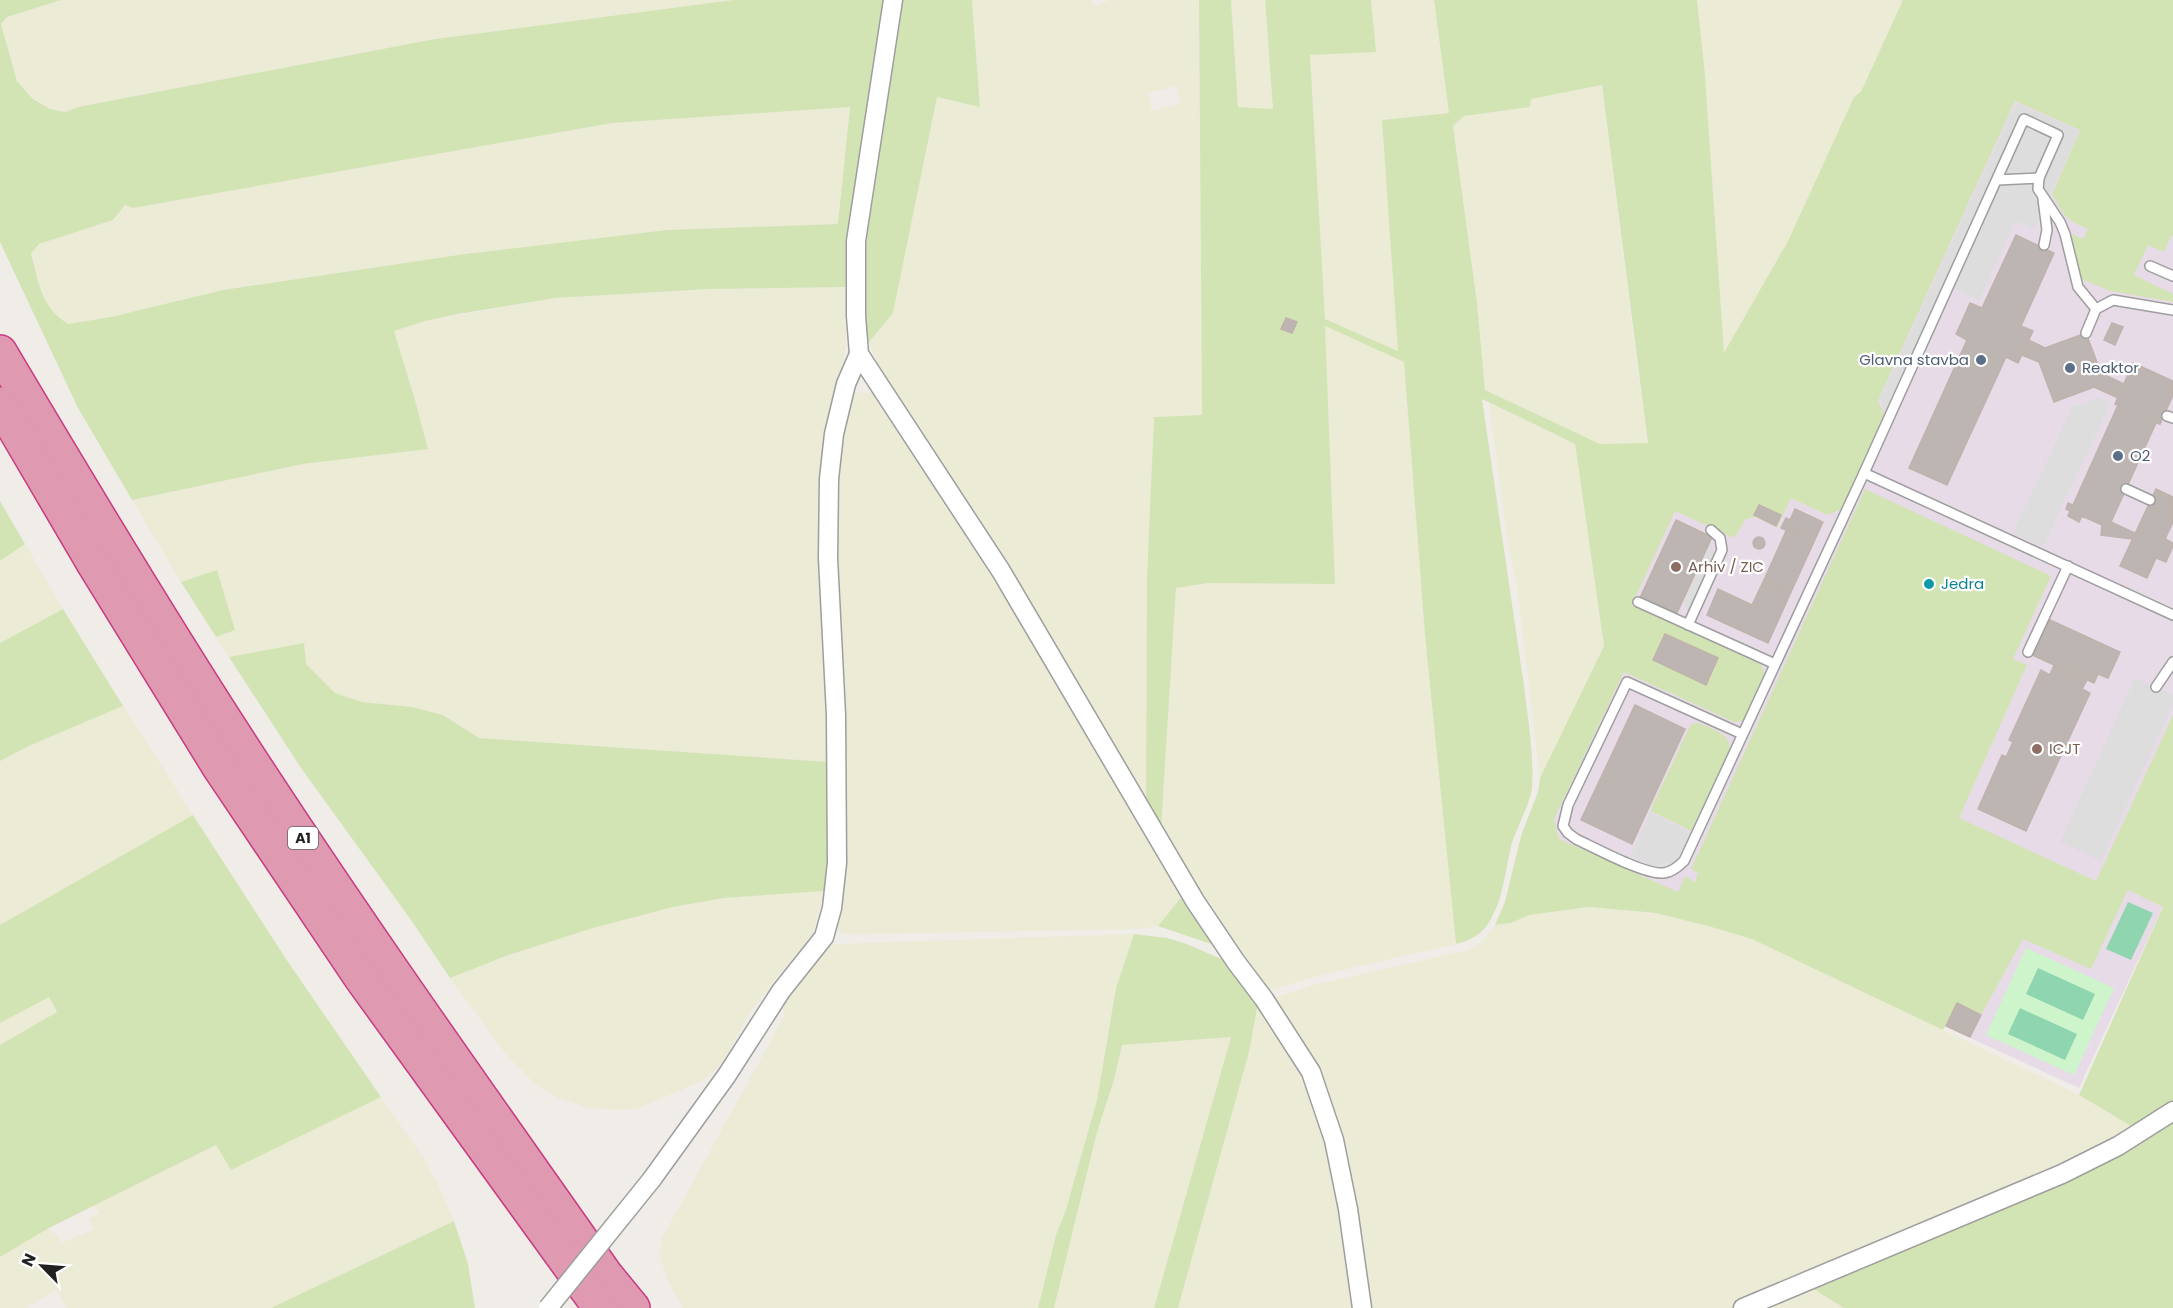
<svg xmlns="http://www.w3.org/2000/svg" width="2173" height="1308" viewBox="0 0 2173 1308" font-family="Poppins,sans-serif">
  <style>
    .industrial { fill: #e8dbe8 }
    .farmland { fill: #ecebd6; fill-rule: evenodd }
    .grass { fill: #d3e4b4; fill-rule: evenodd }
    .park { fill: #cdf4cb }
    .pitch { fill: #8fd6b0 }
    .parking { fill: #ddd }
    .building { fill: #bdb5b1; stroke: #c0b2ac; stroke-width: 1.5 }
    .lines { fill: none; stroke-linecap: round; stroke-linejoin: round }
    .service-casing { stroke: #9e9e9e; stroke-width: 12 }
    .minor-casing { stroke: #9e9e9e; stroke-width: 21 }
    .motorway-casing { stroke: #c93a80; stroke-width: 36 }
    .service { stroke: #fff; stroke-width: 9 }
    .minor { stroke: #fff; stroke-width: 18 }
    .motorway { stroke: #df99b0; stroke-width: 33 }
    .minor-bridge-casing { stroke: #9e9e9e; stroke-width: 21; stroke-linecap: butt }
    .minor-bridge { stroke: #fff; stroke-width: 18 }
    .service-dot { fill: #5c6f8a; stroke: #fff; stroke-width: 2 }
    .education-dot { fill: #8d6e63; stroke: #fff; stroke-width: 2 }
    .culture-dot { fill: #0f9aa8; stroke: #fff; stroke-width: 2 }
    .labels { text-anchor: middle; stroke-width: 4.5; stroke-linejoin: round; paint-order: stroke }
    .shield { fill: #fff; stroke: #646464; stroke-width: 1.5 }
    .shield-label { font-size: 14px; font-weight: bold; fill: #212121 }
    .service-label { font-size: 15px; fill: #4e5e75; stroke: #fff; text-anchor: start }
    .education-label { font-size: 15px; fill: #785e54; stroke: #fff; text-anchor: start }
    .culture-label { font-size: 15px; fill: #0d838f; stroke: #fff; text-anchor: start }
  </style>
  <rect width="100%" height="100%" fill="#f0ece8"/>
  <path class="industrial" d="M1903 0 2173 94V885L2079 1088 1524 833Z"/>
  <g class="farmland">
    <path d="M61 0H733L435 39 78 107 65 112 50 109 33 98 17 81 1 24 7 17Z"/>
    <path d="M972 0H1091L1094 6 1110 0H1199L1202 416 1154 418 1147 577 1146 803 1057 649 995 547 886 382 869 342 893 313 937 97 980 106ZM1176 86 1181 103 1152 111 1148 93Z"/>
    <path d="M1231 0H1265L1273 109 1238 107Z"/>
    <path d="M1371 0H1434L1449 113 1382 120 1399 351 1325 319 1309 54 1375 52Z"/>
    <path d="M1697 0H1903L1861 92 1854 97 1788 241 1724 354 1705 75Z"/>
    <path d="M1602 85 1636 359 1648 443 1600 444 1485 390 1477 303 1453 126 1463 116 1530 107 1531 99Z"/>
    <path d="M850 107 839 224 667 230 465 254 223 290 111 317 68 324 58 318 46 304 31 255 39 244 113 220 125 205 133 208 612 123Z"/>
    <path d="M846 287V347L833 407 820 557 829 762 479 738 443 715 412 707 362 702 335 693 306 664 304 643 229 657 216 637 234 630 217 571 181 582 132 500 303 464 428 449 415 400 394 331 425 321 555 298 709 289Z"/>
    <path d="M1324 326 1404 361 1425 635 1456 944 1324 974 1270 990 1262 988 1242 963 1161 829 1176 588 1209 583 1334 584Z"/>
    <path d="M859 392 875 394 960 520 1048 662 1133 815 1184 894 1158 926 1139 929 866 934H843L838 930 840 887 835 535 839 452 851 398Z"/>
    <path d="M1489 403 1575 444 1604 646 1540 778 1517 586 1507 537Z"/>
    <path d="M25 544 63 609 0 643V561Z"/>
    <path d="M123 706 193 815 0 925V761L31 745Z"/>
    <path d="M824 891 813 935 780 973 751 1011 721 1065 702 1081 639 1108 623 1110 589 1108 556 1097 536 1085 505 1053 450 978 506 956 593 928 673 907 724 898Z"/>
    <path d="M1589 907 1656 913 1708 926 1752 939 2079 1095 2136 1129 2083 1159 1829 1265 1732 1308H1369L1322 1082 1304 1044 1273 1003 1277 997 1314 985 1469 950 1485 939 1495 925 1511 923 1529 915Z"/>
    <path d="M1134 934 1116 988 1097 1100 1065 1213 1056 1235 1038 1308H683L669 1283 659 1255 662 1238 784 1017V1005L799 982 825 949 836 944Z"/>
    <path d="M50 996 57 1013 0 1045V1023Z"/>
    <path d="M1258 1003 1308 1083 1326 1136 1343 1234 1352 1308H1178L1249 1052Z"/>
    <path d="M1231 1037 1154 1308H1054L1097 1132 1114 1080 1122 1045Z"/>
    <path d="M381 1097 426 1162 440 1189 454 1221 271 1308H66L57 1290 28 1306V1308H0V1257L49 1228 53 1234 56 1233 62 1243 93 1229 89 1219 99 1213 94 1205 216 1145 231 1170Z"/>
    <path d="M1807 1285 1844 1308H1754Z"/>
  </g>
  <g class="grass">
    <path d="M0 0H61L7 17 1 24 17 81 33 99 50 109 65 112 78 107 435 39 733 0H886L850 238 846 287 709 289 555 298 458 314 425 321 394 331 415 400 428 449 303 464 132 500 78 408 0 242ZM850 107 838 224 667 230 465 254 223 290 111 317 68 324C40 306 40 284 31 254L39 244 113 220 125 205 133 208 612 123Z"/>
    <path d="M900 0H972L980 107 937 97 893 313 869 342 862 316V271Z"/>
    <path d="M1199 0H1231L1238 107 1273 109 1265 0H1371L1376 52 1310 55 1325 319 1398 351 1382 120 1449 113 1434 0H1697L1705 75 1724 353 1788 241 1854 97 1861 92 1903 0H2173V236H2171L2164 252 2148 245 2134 275 2173 294V302L2110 291 2081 279 2072 240V234L2083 239 2088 229C2065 220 2063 214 2052 194L2080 130 2015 101 1878 401 1885 415 1842 509 1827 515 1791 498 1777 528 1756 517 1746 519 1734 538 1675 511 1632 605 1760 664 1765 673 1743 721 1734 722 1624 672 1554 819 1559 839 1678 892 1685 876 1695 882 1698 873 1691 869 1865 489 2051 576 2013 659 2027 665 1959 818 2096 881 2173 715V1105L2136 1129 2079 1095 2163 907 2128 890 2091 969 2023 939 1981 1015 1957 1003 1943 1030 1752 939 1708 926 1656 913 1589 907 1529 915 1511 923 1495 925 1505 902 1521 836 1538 792 1540 778 1604 646 1575 444 1482 399 1524 686C1528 719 1534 754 1532 787 1531 802 1517 827 1512 843 1505 869 1504 899 1489 922 1482 935 1470 940 1456 944L1425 635 1404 362 1325 326 1335 584 1209 583 1176 588 1161 829 1146 803 1147 577 1154 417 1202 415ZM1602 85 1648 443 1600 444 1485 390 1477 303 1453 126 1464 116 1530 107 1531 99Z"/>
    <path d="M0 501 25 544 0 561Z"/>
    <path d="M217 570 235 630 216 637 181 582Z"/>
    <path d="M63 609 123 706 31 745 0 761V643Z"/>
    <path d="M304 643 306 664 335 693 362 702 412 707 443 715 479 738 829 762 828 868 824 891 724 898 673 907 593 928 506 956 450 978 411 920 301 768 229 657Z"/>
    <path d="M1699 723C1712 729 1730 733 1730 749L1691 831 1650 811 1689 728 1692 724Z"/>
    <path d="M193 815 288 962 381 1097 231 1170 216 1145 49 1228 0 1257V1045L57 1012 49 997 0 1023V925Z"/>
    <path d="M1184 894 1217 946 1158 926Z"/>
    <path d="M1134 934 1167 938 1184 943 1226 961 1258 1003 1249 1052 1178 1308H1154L1231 1037 1122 1045 1114 1080 1097 1132 1054 1308H1038L1056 1235 1065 1213 1097 1100 1116 988Z"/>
    <path d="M2173 1117V1308H1844L1807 1285Z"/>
    <path d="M454 1221 468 1264 475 1308H271Z"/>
  </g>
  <path class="park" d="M2026 948 2114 988 2074 1075 1986 1035Z"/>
  <g class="pitch">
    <path d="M2128 902 2153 913 2131 960 2106 949Z"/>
    <path d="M2038 968 2095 994 2083 1020 2026 994Z"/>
    <path d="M2020 1008 2077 1034 2065 1060 2008 1034Z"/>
  </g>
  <g class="parking">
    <path d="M2016 103 2079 131 2034 229 2016 221 1979 300 1946 285 1886 413 1880 400Z"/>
    <path d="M2099 397 2111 403 2043 547 2013 533 2072 407Z"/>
    <path d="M1710 543 1716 556 1689 614 1683 601Z"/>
    <path d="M2135 678 2173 695V705L2101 861 2060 842Z"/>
    <path d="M1650 813 1691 833 1677 861 1654 867 1631 856Z"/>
  </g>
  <g class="building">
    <path d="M2016 235 2054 253 2021 326 2033 331 2018 363 2006 357 1947 485 1909 468 1967 340 1956 334 1963 319 1970 303 1982 308Z"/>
    <path d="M1286 318 1297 322 1292 333 1281 329Z"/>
    <path d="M2112 323 2123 327 2115 345 2104 340Z"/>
    <path d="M2086 333 2101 373 2124 384 2118 398 2094 387 2054 402 2039 362 2022 355 2029 340 2045 348Z"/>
    <path d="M2133 363 2173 381V395L2160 424 2156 423 2111 522 2135 533 2132 539 2101 535 2102 525 2082 516 2079 522 2068 516 2070 511 2066 509 2068 503 2073 505 2118 405 2115 404Z"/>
    <path d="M2156 489 2173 497V522L2165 539 2173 543V546L2166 562 2156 558 2147 578 2120 566Z"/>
    <path d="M1759 505 1781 515 1776 526 1754 515Z"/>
    <path d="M1795 509 1823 522 1817 535 1800 527 1796 535 1781 528 1786 518 1790 520Z"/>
    <path d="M1676 520 1712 537 1676 615 1640 598Z"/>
    <path d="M1800 527 1817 535 1791 592 1764 580 1786 531 1796 535Z"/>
    <circle cx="1759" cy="543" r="6"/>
    <path d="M1764 580 1791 592 1768 643 1707 615 1718 589 1752 605Z"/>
    <path d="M2048 619 2120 652 2108 678 2098 674 2094 683 2032 655Z"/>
    <path d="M1665 634 1718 658 1706 685 1653 660Z"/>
    <path d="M2054 665 2087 680 2082 689 2090 693 2026 831 1978 809 2002 755 2006 757 2013 742 2009 740 2041 670 2050 675Z"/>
    <path d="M1635 705 1685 729 1632 844 1581 820Z"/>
    <path d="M1957 1003 1981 1015 1970 1037 1946 1026Z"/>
  </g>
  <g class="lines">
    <defs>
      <g id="service">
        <path d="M1997 180 2039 178 2038 189 2060 222 2065 234 2078 287 2096 309 2113 300 2173 310"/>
        <path d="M2043 199 2047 230 2044 245"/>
        <path d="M2150 266 2173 276"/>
        <path d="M2086 333 2096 309"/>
        <path d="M2167 416 2173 418"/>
        <path d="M1864 473 2173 615"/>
        <path d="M2126 489 2150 500"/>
        <path d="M1638 602 1775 664"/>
        <path d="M1688 625 1722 550 1720 538 1711 530"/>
        <path d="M2028 652 2068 566"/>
        <path d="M2156 687 2173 662"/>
        <path d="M1742 734 1627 682 1568 805 1563 826 1568 833 1576 839C1595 848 1645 875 1664 873 1672 872 1678 867 1684 861L1864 473 2024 119 2058 135 2039 178"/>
      </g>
      <g id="minor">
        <path d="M893 0 856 241V316L859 354 1001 571 1195 901 1236 962 1264 999 1311 1072 1334 1140 1348 1209 1362 1308"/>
        <path d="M652 1179 727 1075 781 991 824 937 832 908 837 863 836 715 828 558 829 479 834 434 846 384 859 354"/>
        <path d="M1743 1308 2062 1174 2118 1146 2173 1111"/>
      </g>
      <g id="motorway">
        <path d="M0 352C80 487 161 622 247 754 362 931 485 1103 606 1275L633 1308"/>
        <path d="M0 404 92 561 219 767 361 978 600 1308"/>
      </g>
    </defs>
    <use href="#service" class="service-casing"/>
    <use href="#minor" class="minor-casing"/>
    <use href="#motorway" class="motorway-casing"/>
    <use href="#service" class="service"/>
    <use href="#minor" class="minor"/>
    <use href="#motorway" class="motorway"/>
    <defs>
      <path id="minor-bridge" d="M548 1308 652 1179"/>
    </defs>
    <use href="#minor-bridge" class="minor-bridge-casing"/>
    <use href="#minor-bridge" class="minor-bridge"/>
  </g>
  <g class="service-dot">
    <circle cx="1981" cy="360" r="6"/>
    <circle cx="2070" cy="368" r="6"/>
    <circle cx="2118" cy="456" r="6"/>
  </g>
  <g class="education-dot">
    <circle cx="1676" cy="567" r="6"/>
    <circle cx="2037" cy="749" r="6"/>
  </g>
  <circle class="culture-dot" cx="1929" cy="584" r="6"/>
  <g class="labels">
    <rect class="shield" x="288" y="827" width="30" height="22" rx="4.5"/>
    <g class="shield-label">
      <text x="303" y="843">A1</text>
    </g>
    <g class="service-label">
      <text x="1969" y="365" text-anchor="end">Glavna stavba</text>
      <text x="2082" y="373">Reaktor</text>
      <text x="2130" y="461">O2</text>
    </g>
    <g class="education-label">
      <text x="1688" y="572">Arhiv / ZIC</text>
      <text x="2049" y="754">ICJT</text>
    </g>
    <g class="culture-label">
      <text x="1941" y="589">Jedra</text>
    </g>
  </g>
  <g transform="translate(42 1266) rotate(295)" stroke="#ffffff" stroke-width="4.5" paint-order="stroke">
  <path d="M0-4.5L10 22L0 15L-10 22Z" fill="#212121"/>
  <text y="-9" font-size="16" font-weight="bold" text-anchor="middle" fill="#212121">N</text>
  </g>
</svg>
